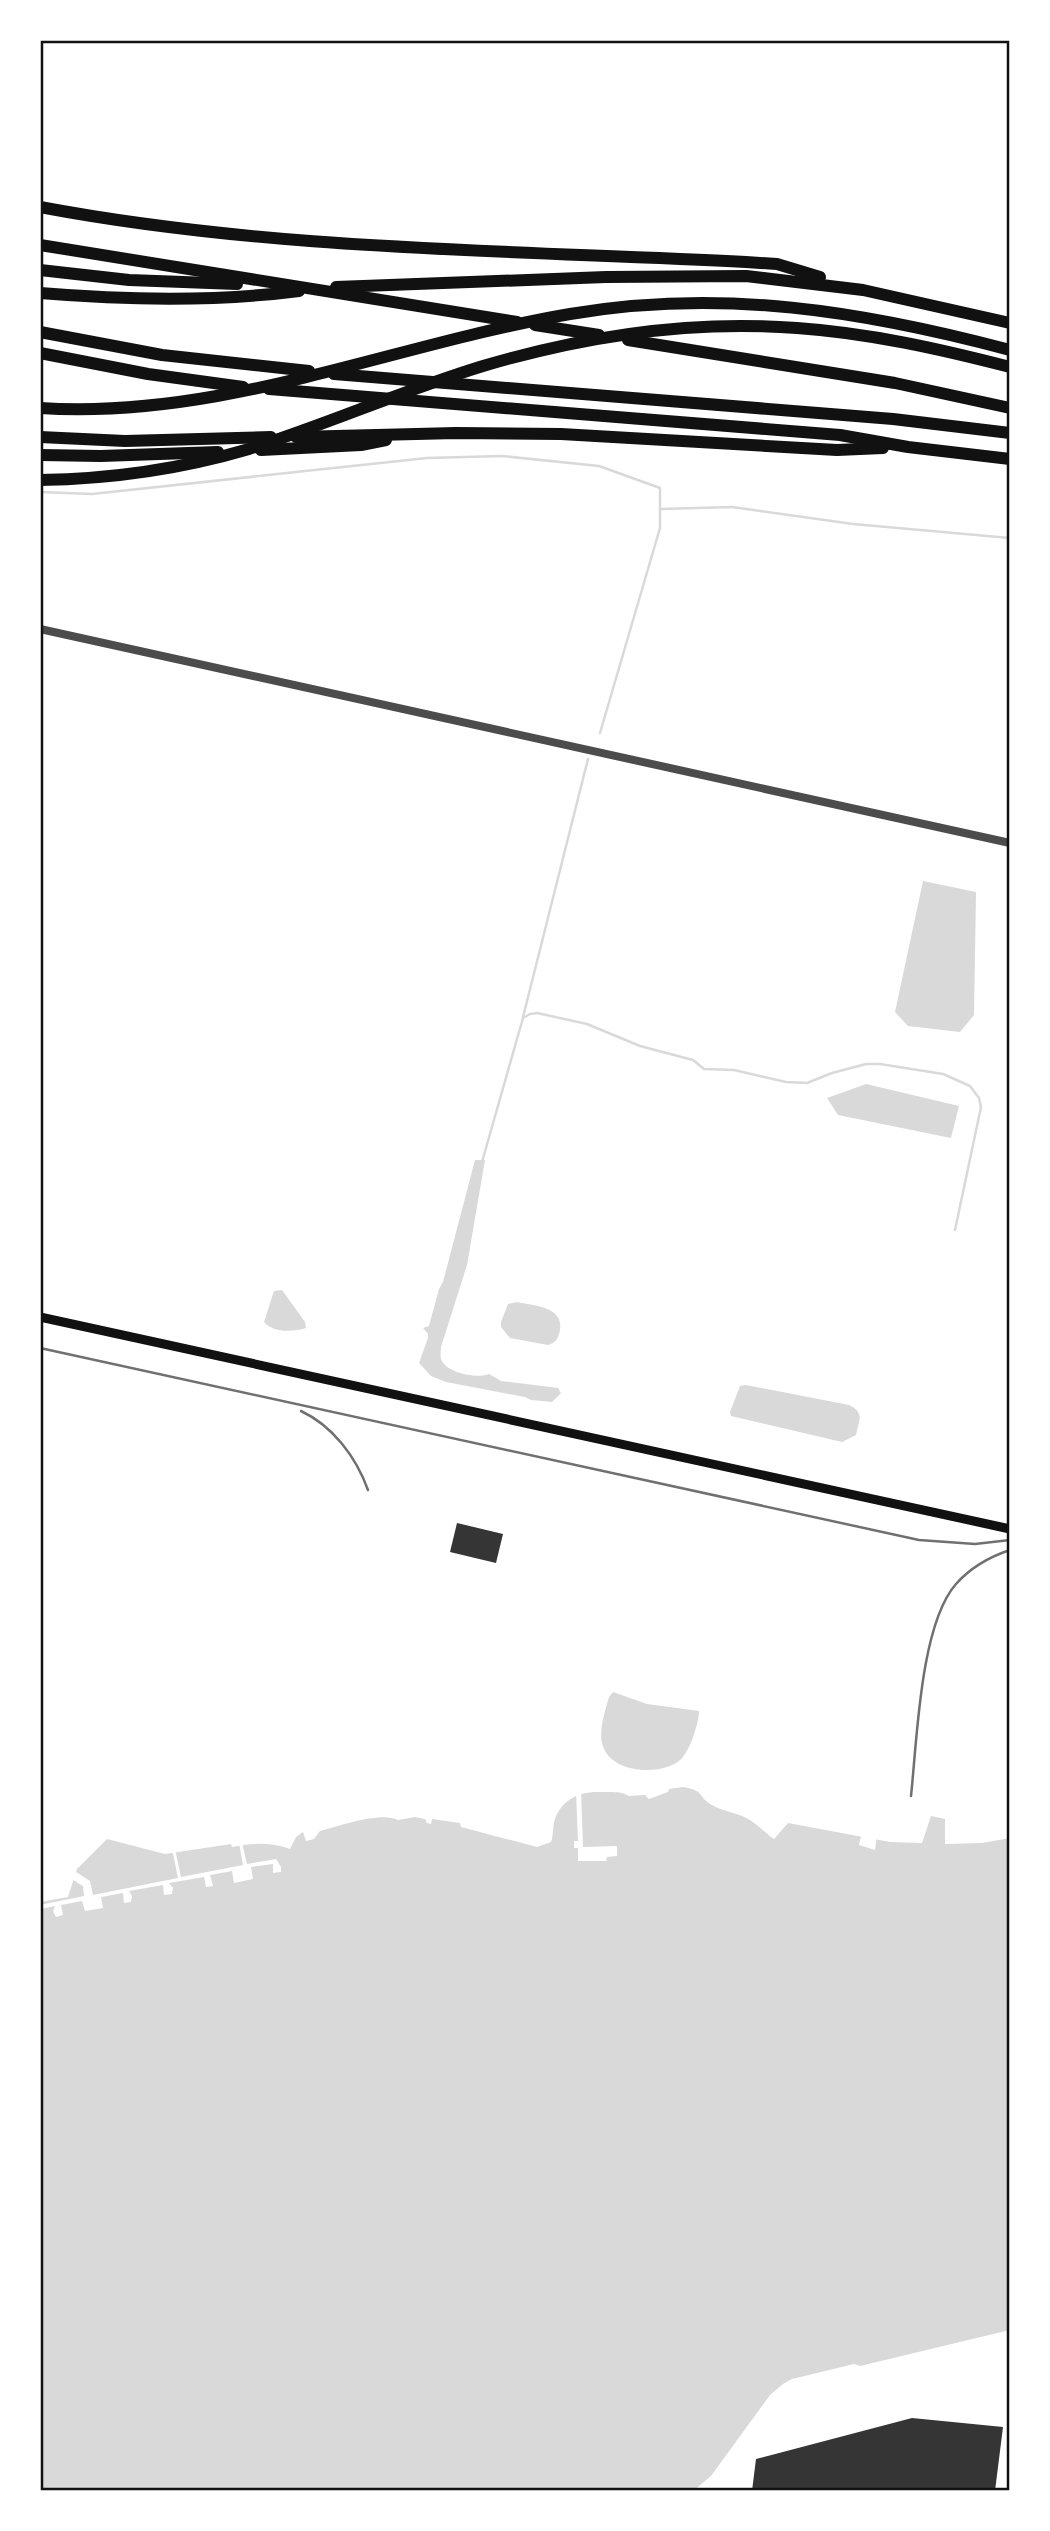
<svg xmlns="http://www.w3.org/2000/svg" width="1050" height="2531" viewBox="0 0 1050 2531" font-family="'Fira Sans',sans-serif">
  <style>
    .water { fill: #d9d9d9 }
    .pier { fill: #fff }
    .lines { fill: none; stroke-linecap: round; stroke-linejoin: round }
    .stream { stroke: #d9d9d9; stroke-width: 2.5 }
    .building { fill: #353535 }
    .tertiary { stroke: #4c4c4c; stroke-width: 8 }
    .secondary { stroke: #111; stroke-width: 9 }
    .motorway { stroke: #111; stroke-width: 12 }
    .rail { stroke: #707070; stroke-width: 2.5 }
    .neatline { fill: none; stroke: #111; stroke-width: 2.5 }
  </style>
  <rect width="100%" height="100%" fill="#fff"/>
  <g class="water">
    <path d="M923 881 976 892 974 1015 960 1032 908 1026 895 1012Z"/>
    <path d="M866 1084 959 1106 951 1138 838 1115 827 1098Z"/>
    <path d="M475 1160H485L467 1265 441 1347C441 1349 440 1356 441 1359 446 1373 477 1379 489 1374L501 1381 558 1388 561 1393 552 1402 531 1400 525 1397 446 1382 431 1376 419 1363 428 1338V1334L423 1328 429 1326 439 1289 443 1282Z"/>
    <path d="M282 1290 305 1322 306 1328C293 1332 273 1333 264 1322L274 1291Z"/>
    <path d="M517 1302C536 1306 567 1307 559 1334 557 1341 554 1343 548 1345L510 1338 501 1327V1322L508 1304Z"/>
    <path d="M746 1385 849 1405C865 1413 859 1420 856 1435L842 1442 731 1416 730 1412 740 1386Z"/>
    <path d="M613 1692 647 1704 699 1711C699 1723 689 1754 679 1761 659 1776 611 1773 603 1746 598 1731 605 1712 609 1697Z"/>
    <path d="M683 1787C705 1791 697 1795 710 1804 720 1810 731 1812 742 1816 753 1820 764 1832 774 1839L788 1823 890 1842 922 1843 931 1816 945 1819V1844L982 1843 1010 1838V2330L860 2366 854 2364 792 2379 783 2384 770 2395 711 2476 693 2491H40V1902L68 1897 77 1869 107 1839 165 1854 231 1844 232 1847C252 1843 271 1842 290 1849L296 1837 303 1832 306 1841 314 1839 320 1831C339 1826 381 1811 398 1820L415 1817 425 1819 427 1823 431 1824 432 1819 460 1823 461 1827 537 1847 551 1842C554 1835 552 1825 556 1816 565 1797 582 1791 602 1792 611 1792 622 1791 629 1796L645 1795 649 1799 668 1792 669 1789Z"/>
  </g>
  <g class="pier">
    <path d="M581 1790 583 1847 617 1846V1856L607 1857 606 1861H578V1848H574V1841H578L576 1792Z"/>
    <path d="M862 1832 877 1835 875 1850 859 1845Z"/>
    <path d="M239 1843H242L247 1864 276 1859 281 1867V1872L273 1873V1864L251 1867 253 1879 234 1883 232 1871 210 1875 213 1886 206 1887 204 1877 169 1883 173 1888 172 1894 164 1895 163 1885 129 1891 132 1896 131 1902 124 1903 123 1893 101 1897 103 1908 85 1911 82 1901 61 1905 63 1915 56 1917 53 1911 55 1906 40 1909V1905L84 1896 83 1886 73 1880 76 1872 90 1881 93 1895 178 1878 172 1849H175L181 1877 243 1865Z"/>
  </g>
  <g class="lines">
    <g class="stream">
      <path d="M40 492 92 494 427 458 502 456 599 466 660 488V528L600 733"/>
      <path d="M661 509 732 507 853 524 1010 538"/>
      <path d="M523 1017 588 759"/>
      <path d="M482 1162 523 1018 530 1014 537 1013 587 1024 640 1046 693 1060 704 1069 734 1070 786 1082 807 1083 832 1073 866 1064H880L943 1074 970 1086 979 1098 981 1107 955 1230"/>
    </g>
  </g>
  <g class="building">
    <path d="M457 1523 503 1534 496 1563 450 1552Z"/>
    <path d="M912 2418 1003 2427 995 2491H752L756 2459Z"/>
  </g>
  <g class="lines">
    <path class="tertiary" d="M40 629 1010 843"/>
    <path class="secondary" d="M40 1317 1010 1529"/>
    <g class="motorway">
      <path d="M40 207C274 251 510 250 746 262L777 264 820 277"/>
      <path d="M40 245 517 322"/>
      <path d="M40 270 129 280 237 284"/>
      <path d="M336 287 606 277 746 276 863 290 1010 323"/>
      <path d="M40 293C125 300 214 302 299 291"/>
      <path d="M535 325 599 335"/>
      <path d="M40 332 162 355 309 371"/>
      <path d="M628 340 895 383 1010 408"/>
      <path d="M40 353 148 374 243 387"/>
      <path d="M334 374 893 419 1010 433"/>
      <path d="M269 389 840 435 908 447 1010 459"/>
      <path d="M40 408C222 420 394 344 570 314 722 288 863 311 1010 350"/>
      <path d="M40 437 125 441 271 437"/>
      <path d="M296 437 456 433 561 434 837 450 883 448"/>
      <path d="M261 450 361 445 386 440"/>
      <path d="M40 455 101 456 218 452"/>
      <path d="M40 480C111 479 181 469 249 449 328 424 404 390 483 366 584 336 692 320 797 328 869 333 940 349 1010 367"/>
    </g>
    <g class="rail">
      <path d="M40 1348 919 1540 975 1544 1010 1540"/>
      <path d="M301 1411C333 1426 356 1457 368 1490"/>
      <path d="M911 1796C917 1741 920 1625 956 1584 971 1567 989 1557 1010 1550"/>
    </g>
  </g>
  <rect width="1050" height="2531" fill="none" stroke="#ffffff" stroke-width="84"/>
  <rect x="42" y="42" width="966" height="2447" class="neatline"/>
</svg>
